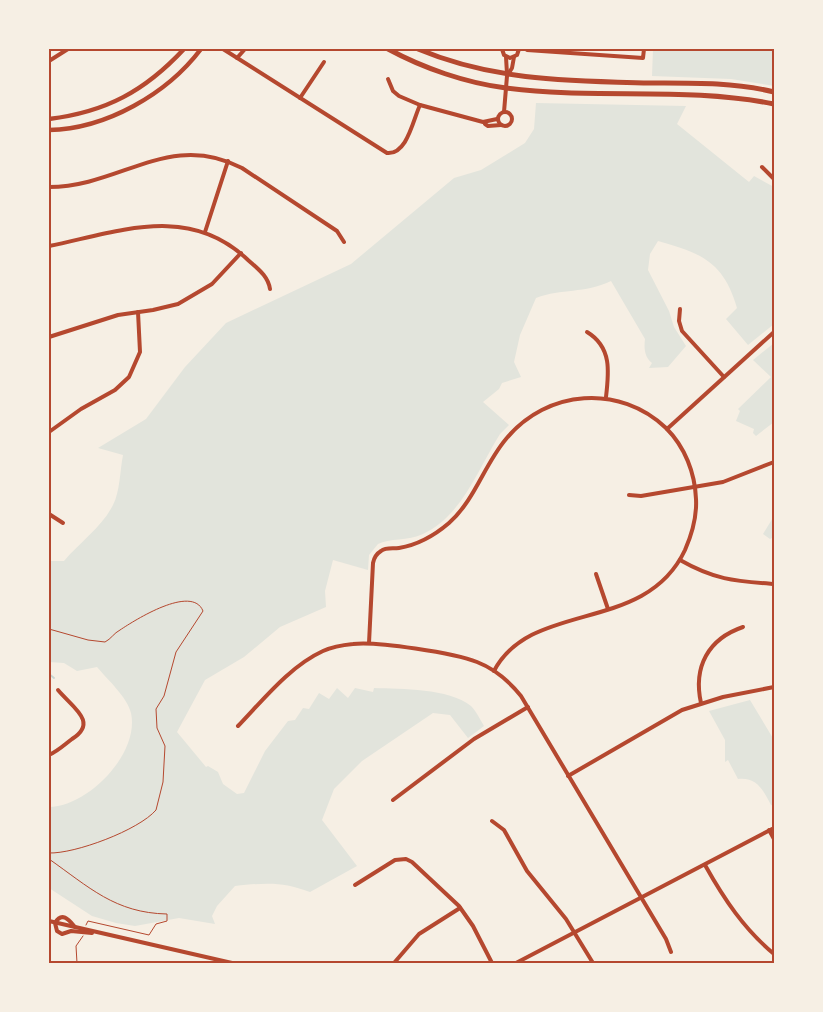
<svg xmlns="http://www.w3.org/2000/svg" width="823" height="1012" viewBox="0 0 823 1012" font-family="'Public Sans',sans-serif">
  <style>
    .green { fill: #e2e4dc }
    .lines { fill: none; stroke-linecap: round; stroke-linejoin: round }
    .stream { stroke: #c9d6d2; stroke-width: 2 }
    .path { stroke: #b5482f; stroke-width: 1 }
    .minor { stroke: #b5482f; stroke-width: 4 }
    .tertiary { stroke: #b5482f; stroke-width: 4.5 }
    .secondary { stroke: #b5482f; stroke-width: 5 }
    .neatline { fill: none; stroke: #b5482f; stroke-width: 2 }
  </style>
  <rect width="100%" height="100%" fill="#f6efe4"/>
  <g class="green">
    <path d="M653 49H774V86L731 79 652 76Z"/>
    <path d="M536 103 686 106 677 124 749 182 754 176 774 187V324L748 345 726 319 737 308C724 262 701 253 658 241L650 254 648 270 669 311 674 327 686 346 668 367 649 368 652 363C644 357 644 347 645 339L611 281C584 294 562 288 536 298L520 335 514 362 521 377 502 383 499 389 483 402 509 425 500 434C478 469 462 516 423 534 408 541 389 538 378 544L369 555 368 570 333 560 325 591 326 607 280 627 244 657 205 680 177 732 206 767 208 766 218 772 223 784 237 794 244 793 265 751 288 721 295 720 303 708 309 709 319 693 329 699 337 688 348 698 355 688 373 692 374 688C402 689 448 688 471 706 476 711 480 719 484 726L468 738 450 715 433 713 362 761 334 789 322 820 357 866 310 892C282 881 265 883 235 886L217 906 212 916 215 924 179 918 135 926 116 923 92 916 49 888V807C87 807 140 754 131 713 128 698 107 679 97 667L77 671 64 663 49 662V561H64C80 542 102 527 113 505 120 492 120 470 123 455L98 448 146 419 185 367 226 323 351 264 454 178 481 170 525 143 534 129Z"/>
    <path d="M774 343V422L756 436 753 433 754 429 736 421 740 411 738 409 771 377 753 360Z"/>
    <path d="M774 516V537L770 539 763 534Z"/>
    <path d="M750 700 774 740V806L771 805C763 790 757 777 738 779L728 760 725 762V740L709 711Z"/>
  </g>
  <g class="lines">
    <path class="stream" d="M49 674 54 678"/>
    <g class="path">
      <path d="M49 629 88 640 105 642C111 639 114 633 120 630 135 620 192 584 203 611L176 652 164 696 156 709 157 728 165 746 163 782 156 810C139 830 75 854 49 853"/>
      <path d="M49 859C89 887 115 913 167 914V921L156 924 149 935 88 921 86 925"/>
      <path d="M77 963 76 946 83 936"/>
    </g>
    <g class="minor">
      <path d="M223 49 387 153C407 155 413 120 420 105"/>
      <path d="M502 49 504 55 510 58 517 55 519 49"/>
      <path d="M527 50 643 58 644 49"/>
      <path d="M506 57 507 74"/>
      <path d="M237 58 245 49"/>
      <path d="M49 61 68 49"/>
      <path d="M388 79 393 91 399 96 420 105 483 122 497 119"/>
      <path d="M300 98 324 62"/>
      <circle cx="505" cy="119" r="7"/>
      <path d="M504 112 507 76 512 68 514 57"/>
      <path d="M485 124 488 126 501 125"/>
      <path d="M762 167 774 179"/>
      <path d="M49 187C121 187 169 130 242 168L337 231 344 242"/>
      <path d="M205 232 228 161"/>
      <path d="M49 246C118 232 189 203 248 260 258 269 268 276 270 289"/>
      <path d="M680 309 679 321 682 331 724 377"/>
      <path d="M587 332C612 347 609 372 606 397"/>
      <path d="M49 337 118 315 153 310 178 304 212 284 241 253"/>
      <path d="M667 429 774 332"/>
      <path d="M49 432 81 409 115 390 129 377 140 352 138 312"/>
      <path d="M629 495 641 496 723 482 774 462"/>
      <path d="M49 514 63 523"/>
      <path d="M680 560C715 580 735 581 774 584"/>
      <path d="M596 574 608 609"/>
      <path d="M369 643 373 563C374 558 376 554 381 551 386 547 393 549 399 548 417 545 435 535 449 523 475 500 484 465 506 439 547 389 620 384 666 428 685 447 695 473 696 499 697 517 692 534 685 550 645 635 532 599 494 671"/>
      <path d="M701 703C693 667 708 639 743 627"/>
      <path d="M238 726C263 700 290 666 323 651 332 647 343 645 353 644 376 641 455 653 477 662 495 669 509 681 521 696L666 939 671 952"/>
      <path d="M49 755C58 751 64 745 72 739 99 722 72 707 58 690"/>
      <path d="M568 776 682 710 723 697 774 687"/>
      <path d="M393 800 474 739 528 707"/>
      <path d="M492 821 504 830 527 871 566 919 593 963"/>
      <path d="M769 830 774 839"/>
      <path d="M705 865C724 899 744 929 774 954"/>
      <path d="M355 885 395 860 406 859 412 862 459 906 473 926 492 963"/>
      <path d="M49 921 232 963"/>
      <path d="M75 927C69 920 62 911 55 923L57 931 62 934 71 931 92 933"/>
      <path d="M394 963 419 934 460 908"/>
      <path d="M516 963 774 828"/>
    </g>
    <g class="tertiary">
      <path d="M49 119C106 112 145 91 184 49"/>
      <path d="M49 130C106 129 167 94 201 49"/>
    </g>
    <g class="secondary">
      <path d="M388 49C423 68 466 83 506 88 595 100 686 86 774 104"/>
      <path d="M418 49C494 81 569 81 649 83 691 83 733 82 774 92"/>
    </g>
  </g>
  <rect width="823" height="1012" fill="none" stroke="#f6efe4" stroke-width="100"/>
  <rect x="50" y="50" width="723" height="912" class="neatline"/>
</svg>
